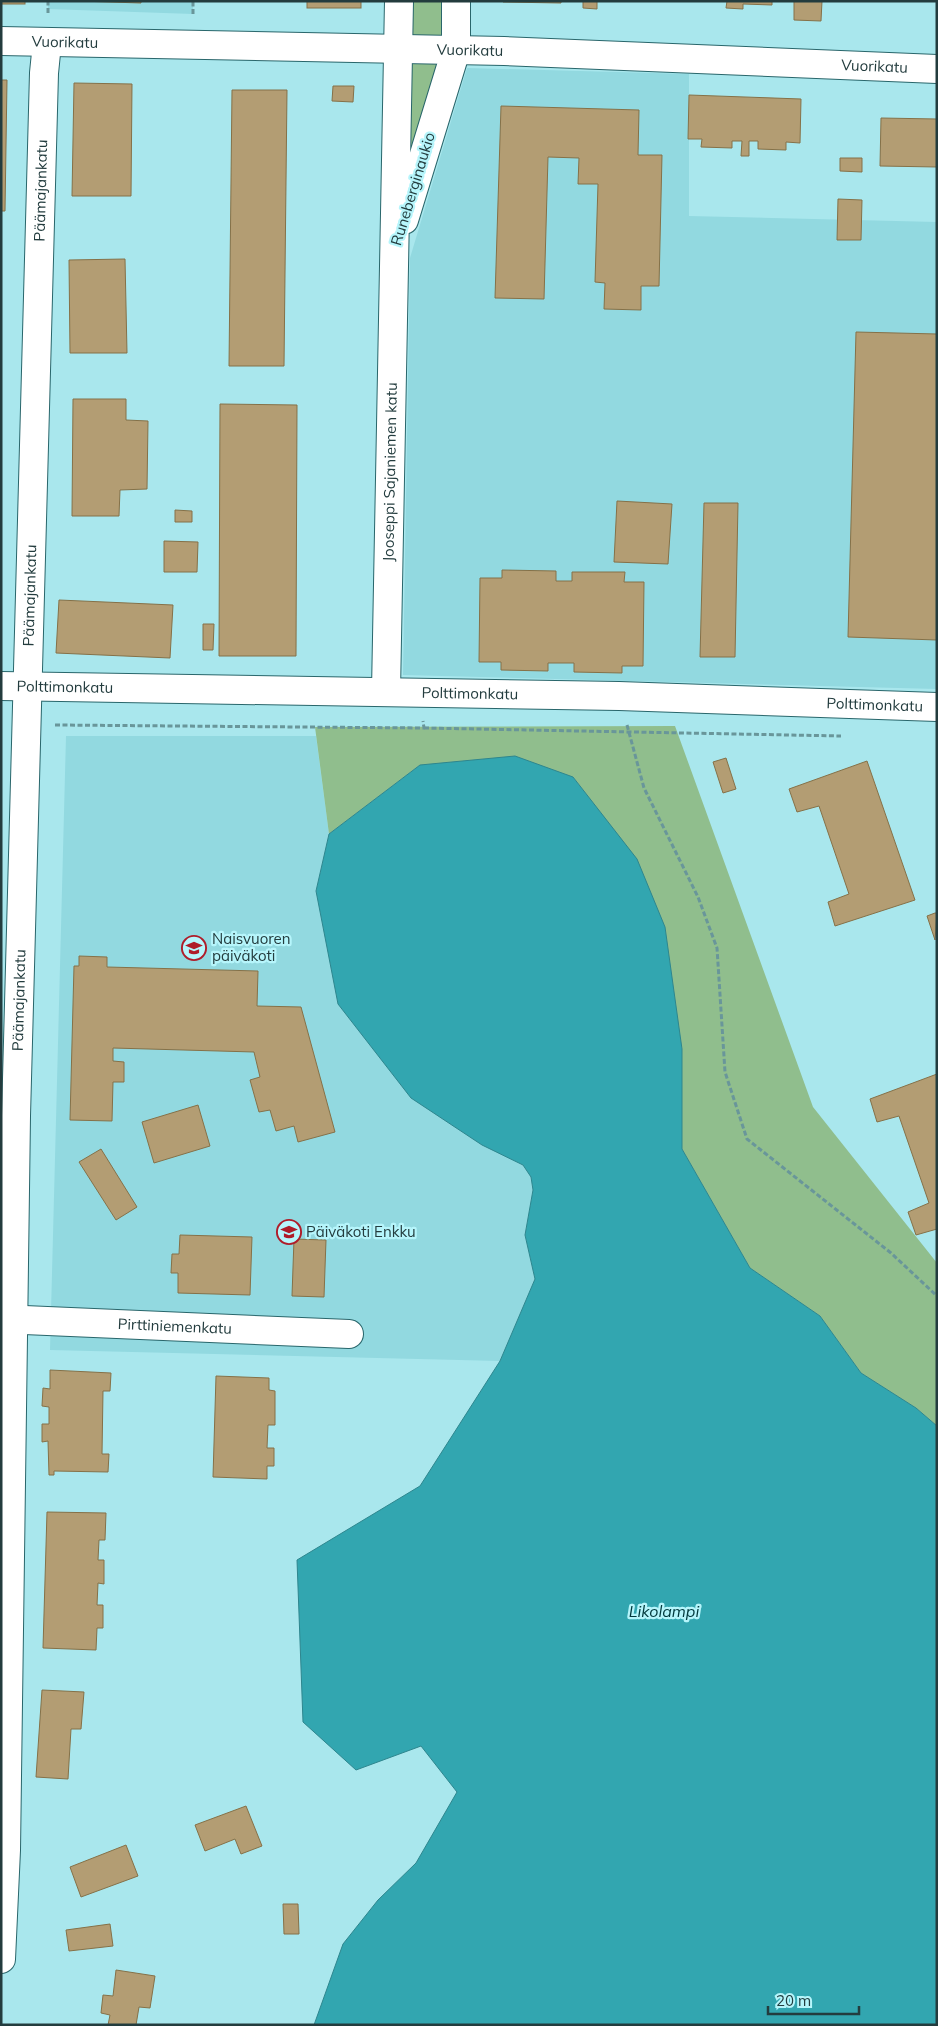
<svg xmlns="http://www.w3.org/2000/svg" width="938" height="2026" viewBox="0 0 938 2026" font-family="Mulish,sans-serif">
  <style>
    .built { fill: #92d9e0 }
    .green { fill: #90be8d }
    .water { fill: #32a6b0; stroke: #2e868e }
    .building { fill: #b39d73; stroke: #857148 }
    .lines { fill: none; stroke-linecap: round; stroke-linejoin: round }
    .minor-casing { stroke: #29666b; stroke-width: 30 }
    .path { stroke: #69969a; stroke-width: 3; stroke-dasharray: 5 2.5; stroke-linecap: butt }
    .minor { stroke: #fff; stroke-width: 28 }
    .labels { text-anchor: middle; stroke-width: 4.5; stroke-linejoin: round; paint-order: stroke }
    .street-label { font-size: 15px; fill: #233c3e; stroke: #b6f5fb }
    .poi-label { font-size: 15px; fill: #233c3e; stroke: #b6f5fb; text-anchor: start }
    .water-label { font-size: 16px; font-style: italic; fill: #01383c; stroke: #b6f5fb }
  </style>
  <rect width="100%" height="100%" fill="#a9e7ed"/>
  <g class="built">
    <path d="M48 1H193V14L48 9Z"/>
    <path d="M467 68 689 74V216L937 222V689L403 675 410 258Z"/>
    <path d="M66 736H316L329 834 316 891 482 1145 523 1165 531 1177 533 1190 525 1235 535 1279 500 1361 50 1350Z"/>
  </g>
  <g class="green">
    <path d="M406 1H449L448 46 405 45Z"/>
    <path d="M406 60 445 62 401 199Z"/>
    <path d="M675 726 813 1107 937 1263V1426L916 1408 861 1373 820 1316 750 1268 682 1149V1049L602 815 573 777 420 765 329 834 315 727Z"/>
  </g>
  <path class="water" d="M515 756 573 777 637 859 665 927 682 1049V1149L750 1268 820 1316 861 1373 916 1408 937 1426V2025H314L343 1944 378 1900 416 1863 457 1792 421 1746 356 1770 303 1722 297 1560 420 1486 500 1361 535 1279 525 1235 533 1190 531 1177 523 1165 482 1145 411 1098 338 1004 316 891 329 834 420 765Z"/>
  <g class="building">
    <rect x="1" y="1" width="24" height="3"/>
    <path d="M79 1H141V3Z"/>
    <rect x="307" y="1" width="54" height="7"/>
    <path d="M503 1H561V3L503 2Z"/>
    <path d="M583 1H597V9L583 8Z"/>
    <path d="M727 1H772V5L743 4V9L726 8Z"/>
    <path d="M794 1H822L821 21 794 20Z"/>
    <path d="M1 80H7L5 211H1Z"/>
    <path d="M74 83 132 84 131 196H72Z"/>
    <path d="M333 86H354L353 102 332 101Z"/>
    <path d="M232 90H287L284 366H229Z"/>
    <path d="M689 95 801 99 800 143 786 142V150L758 149V141H749V156H741L742 141H732V148L701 147 702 139H688Z"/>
    <path d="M501 106 639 110 638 155H662L659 286H641V310L604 309 605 283 595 282 598 184H578L579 158 548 157 544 299 495 298Z"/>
    <path d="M881 118 937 119V167L880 166Z"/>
    <path d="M840 158H862V172L840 171Z"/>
    <path d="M838 199 862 200 861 240H837Z"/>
    <path d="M125 259 127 353H70L69 260Z"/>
    <path d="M856 332 937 334V640L848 637Z"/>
    <path d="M73 399H126V420L148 421 147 489 120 490 119 516H72Z"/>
    <path d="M220 404 297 405 296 656H219Z"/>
    <path d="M617 501 672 504 668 564 614 562Z"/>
    <path d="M704 503H738L735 657H700Z"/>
    <path d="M175 510 192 511V522H175Z"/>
    <path d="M164 541 198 542 197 572H164Z"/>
    <path d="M502 570 556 571V581H572V572H625L624 582H644L643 666H622V673L574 672V663H548V671L501 670V662H479L480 578H502Z"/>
    <path d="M59 600 173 605 170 658 56 653Z"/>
    <path d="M203 624H214L213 650H203Z"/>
    <path d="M726 758 736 789 723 793 713 762Z"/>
    <path d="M867 761 915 900 835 926 828 902 849 894 819 806 797 812 789 789Z"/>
    <path d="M935 913H937L935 940 927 916Z"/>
    <path d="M79 956 107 957V967L258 971 257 1006 301 1007 335 1132 298 1142 294 1126 276 1131 270 1110 259 1112 250 1080 260 1077 254 1052 113 1048V1061L124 1062V1082H113L112 1121 70 1120 74 966H79Z"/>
    <path d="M937 1074V1229L916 1235 908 1212 929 1203 899 1116 877 1122 870 1099Z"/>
    <path d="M198 1105 210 1146 154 1163 142 1122Z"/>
    <path d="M101 1149 137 1207 116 1220 79 1162Z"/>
    <path d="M180 1235 252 1237 250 1295 178 1293V1273H171L172 1254H179Z"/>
    <path d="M294 1239 326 1240 324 1297 292 1296Z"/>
    <path d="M50 1370 111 1373 110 1391H103L102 1454H109L108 1472 54 1471V1475H49L48 1441 42 1442V1424H49V1407L42 1406 43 1388 50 1389Z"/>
    <path d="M216 1376 269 1378V1390L275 1391V1425H268L267 1448H274V1466H267V1479L213 1477Z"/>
    <path d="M47 1512 106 1513 105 1540H99L98 1560H104V1584L98 1583 97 1605H103V1628H97L96 1650 43 1648Z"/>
    <path d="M42 1690 84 1692 81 1729H71L68 1779 36 1777Z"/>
    <path d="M246 1806 262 1846 241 1854 235 1839 205 1851 195 1825Z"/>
    <path d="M126 1845 138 1876 81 1897 70 1867Z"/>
    <path d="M283 1904H298L299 1934H284Z"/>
    <path d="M110 1924 113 1946 69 1951 66 1930Z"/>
    <path d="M116 1970 155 1976 150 2008 139 2007 136 2025H108L110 2015 101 2013 103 1995 113 1996Z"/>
  </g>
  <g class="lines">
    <defs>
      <g id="minor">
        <path id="s1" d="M1 41 504 51 937 69"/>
        <path d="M404 220 456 50V1"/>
        <path id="s2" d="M1 686 619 696 937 707"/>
        <path id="s3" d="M386 691 399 1"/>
        <path id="s4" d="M1 1319 349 1334"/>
        <path id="s5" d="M1 1959 6 1850 16 1116 44 73 47 43"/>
      </g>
    </defs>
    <use href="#minor" class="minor-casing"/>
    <g class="path">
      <path d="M48 13V1"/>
      <path d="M193 14V1"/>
      <path d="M55 725 424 728 423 721"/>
      <path d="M627 725 644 788 698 897 717 948 725 1072 747 1139 891 1253 937 1296"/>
      <path d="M424 728 841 736"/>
    </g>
    <use href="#minor" class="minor"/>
  </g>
  <defs>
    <symbol id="school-ring" viewBox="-11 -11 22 22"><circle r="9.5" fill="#b6f5fb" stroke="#af1c29" stroke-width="1.5"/><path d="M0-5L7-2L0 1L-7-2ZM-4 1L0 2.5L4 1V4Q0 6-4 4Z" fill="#af1c29"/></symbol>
  </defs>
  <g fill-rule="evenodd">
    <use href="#school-ring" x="180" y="934" width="28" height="28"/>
    <use href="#school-ring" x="275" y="1218" width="28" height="28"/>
  </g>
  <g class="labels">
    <g class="street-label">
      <text dy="5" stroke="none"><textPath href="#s1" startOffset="64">Vuorikatu</textPath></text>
      <text dy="5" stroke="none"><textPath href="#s1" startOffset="469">Vuorikatu</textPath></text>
      <text dy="5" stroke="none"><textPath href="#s1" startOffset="874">Vuorikatu</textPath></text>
      <text transform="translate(413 189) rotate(-73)" y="5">Runeberginaukio</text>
      <text dy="5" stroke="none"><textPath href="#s5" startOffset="1769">Päämajankatu</textPath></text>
      <text dy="5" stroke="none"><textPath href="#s3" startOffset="219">Jooseppi Sajaniemen katu</textPath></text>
      <text dy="5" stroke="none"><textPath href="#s5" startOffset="1364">Päämajankatu</textPath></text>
      <text dy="5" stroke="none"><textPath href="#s2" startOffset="64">Polttimonkatu</textPath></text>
      <text dy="5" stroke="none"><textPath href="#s2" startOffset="469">Polttimonkatu</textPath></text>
      <text dy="5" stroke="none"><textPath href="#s2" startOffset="874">Polttimonkatu</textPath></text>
      <text dy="5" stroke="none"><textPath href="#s5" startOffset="959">Päämajankatu</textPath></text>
      <text dy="5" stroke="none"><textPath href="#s4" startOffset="174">Pirttiniemenkatu</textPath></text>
    </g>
    <g class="poi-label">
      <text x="212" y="944">Naisvuoren<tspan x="212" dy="17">päiväkoti</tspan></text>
      <text x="306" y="1237">Päiväkoti Enkku</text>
    </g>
    <g class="water-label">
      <text x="664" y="1617">Likolampi</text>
    </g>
  </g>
  <rect width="938" height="2026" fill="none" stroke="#233c3e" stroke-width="5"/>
  <path d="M768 2006v8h91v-8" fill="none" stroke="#233c3e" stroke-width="2.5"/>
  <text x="776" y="2006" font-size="15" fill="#233c3e" stroke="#b6f5fb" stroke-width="4" paint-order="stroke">20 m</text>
</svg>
